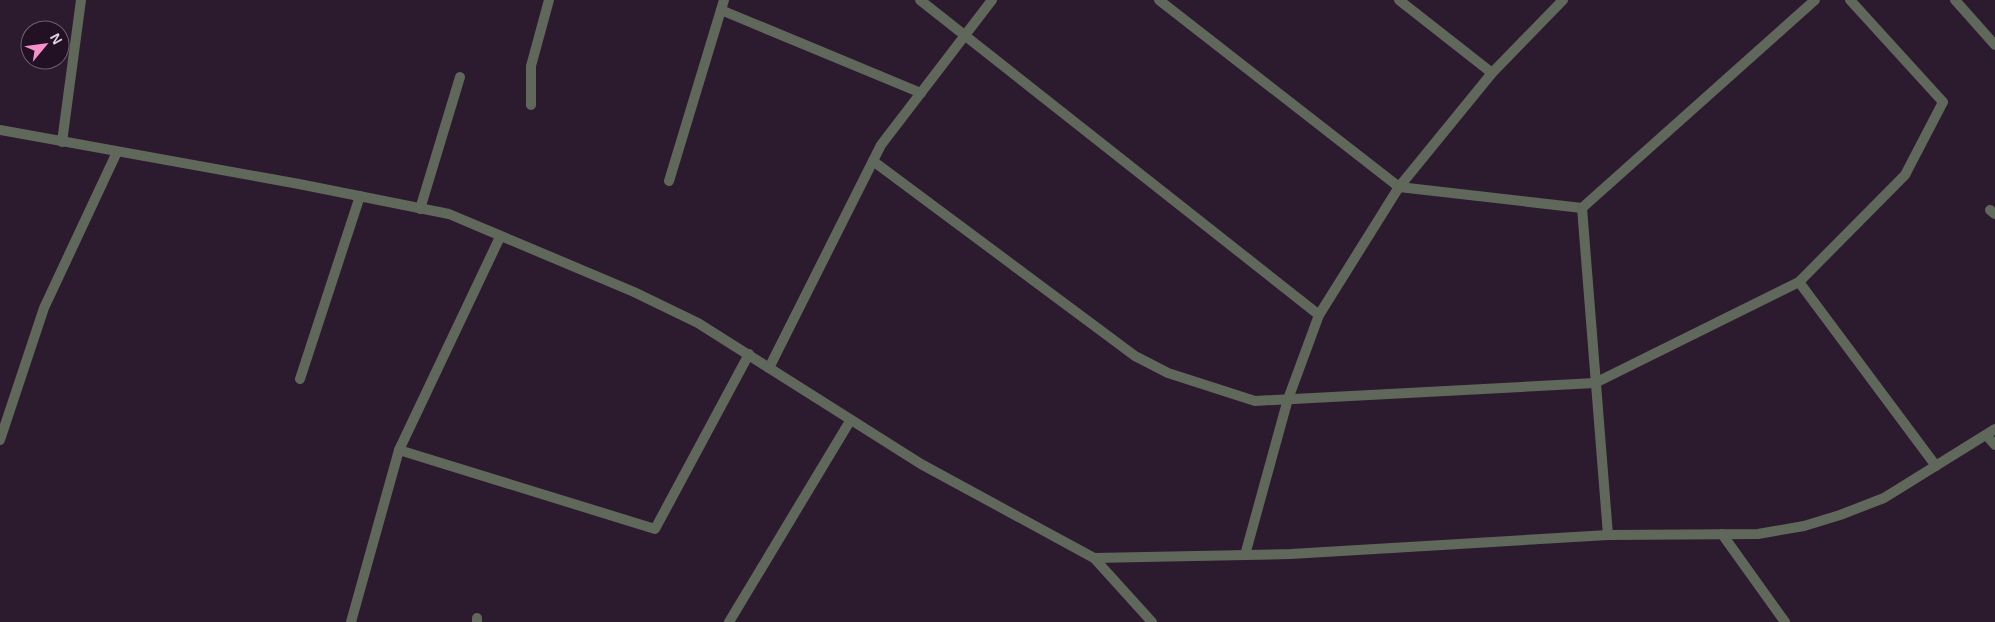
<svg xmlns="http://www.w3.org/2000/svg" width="1995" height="622" viewBox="0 0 1995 622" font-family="Arial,sans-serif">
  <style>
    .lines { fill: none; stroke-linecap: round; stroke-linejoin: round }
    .minor { stroke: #60675b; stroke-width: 10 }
    .tertiary { stroke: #60675b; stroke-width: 10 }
  </style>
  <rect width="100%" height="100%" fill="#2c1a2e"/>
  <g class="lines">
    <g class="minor">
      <path d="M920 0 1319 315"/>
      <path d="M1159 0 1399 187 1582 208 1815 0"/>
      <path d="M1399 0 1492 73"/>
      <path d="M1955 0 1995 45"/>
      <path d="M721 10 921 93"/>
      <path d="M531 105V66L549 0"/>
      <path d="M62 142 81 0"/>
      <path d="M873 161 1135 356 1168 373 1255 401 1595 383 1799 282 1905 175 1943 102 1850 0"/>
      <path d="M669 181 724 0"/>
      <path d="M1582 208 1608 535"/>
      <path d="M420 209 460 77"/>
      <path d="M1990 210 1995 214"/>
      <path d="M1799 282 1936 466"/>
      <path d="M769 368 881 145 992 0"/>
      <path d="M300 379 360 196"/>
      <path d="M1987 436 1995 445"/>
      <path d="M0 440 44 308 117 152"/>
      <path d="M399 450 655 529 749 354"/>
      <path d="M1722 534 1785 622"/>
      <path d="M1245 555 1288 399 1319 315 1399 187 1492 73 1563 0"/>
      <path d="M1094 558 1152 622"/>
      <path d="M477 618V622"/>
      <path d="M351 622 399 450 500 237"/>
      <path d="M729 622 850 421"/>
    </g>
    <path class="tertiary" d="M0 130 299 184 449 214 634 292 698 323 921 464 1094 558 1291 554 1608 535 1758 534 1804 526 1840 515 1884 498 1995 429"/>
  </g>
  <g transform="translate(45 45) rotate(61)"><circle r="24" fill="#221024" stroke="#6d5e6f"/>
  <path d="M0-4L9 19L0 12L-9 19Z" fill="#f890cb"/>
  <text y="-8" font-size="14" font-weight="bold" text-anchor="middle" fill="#ded2df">N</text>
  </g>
</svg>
